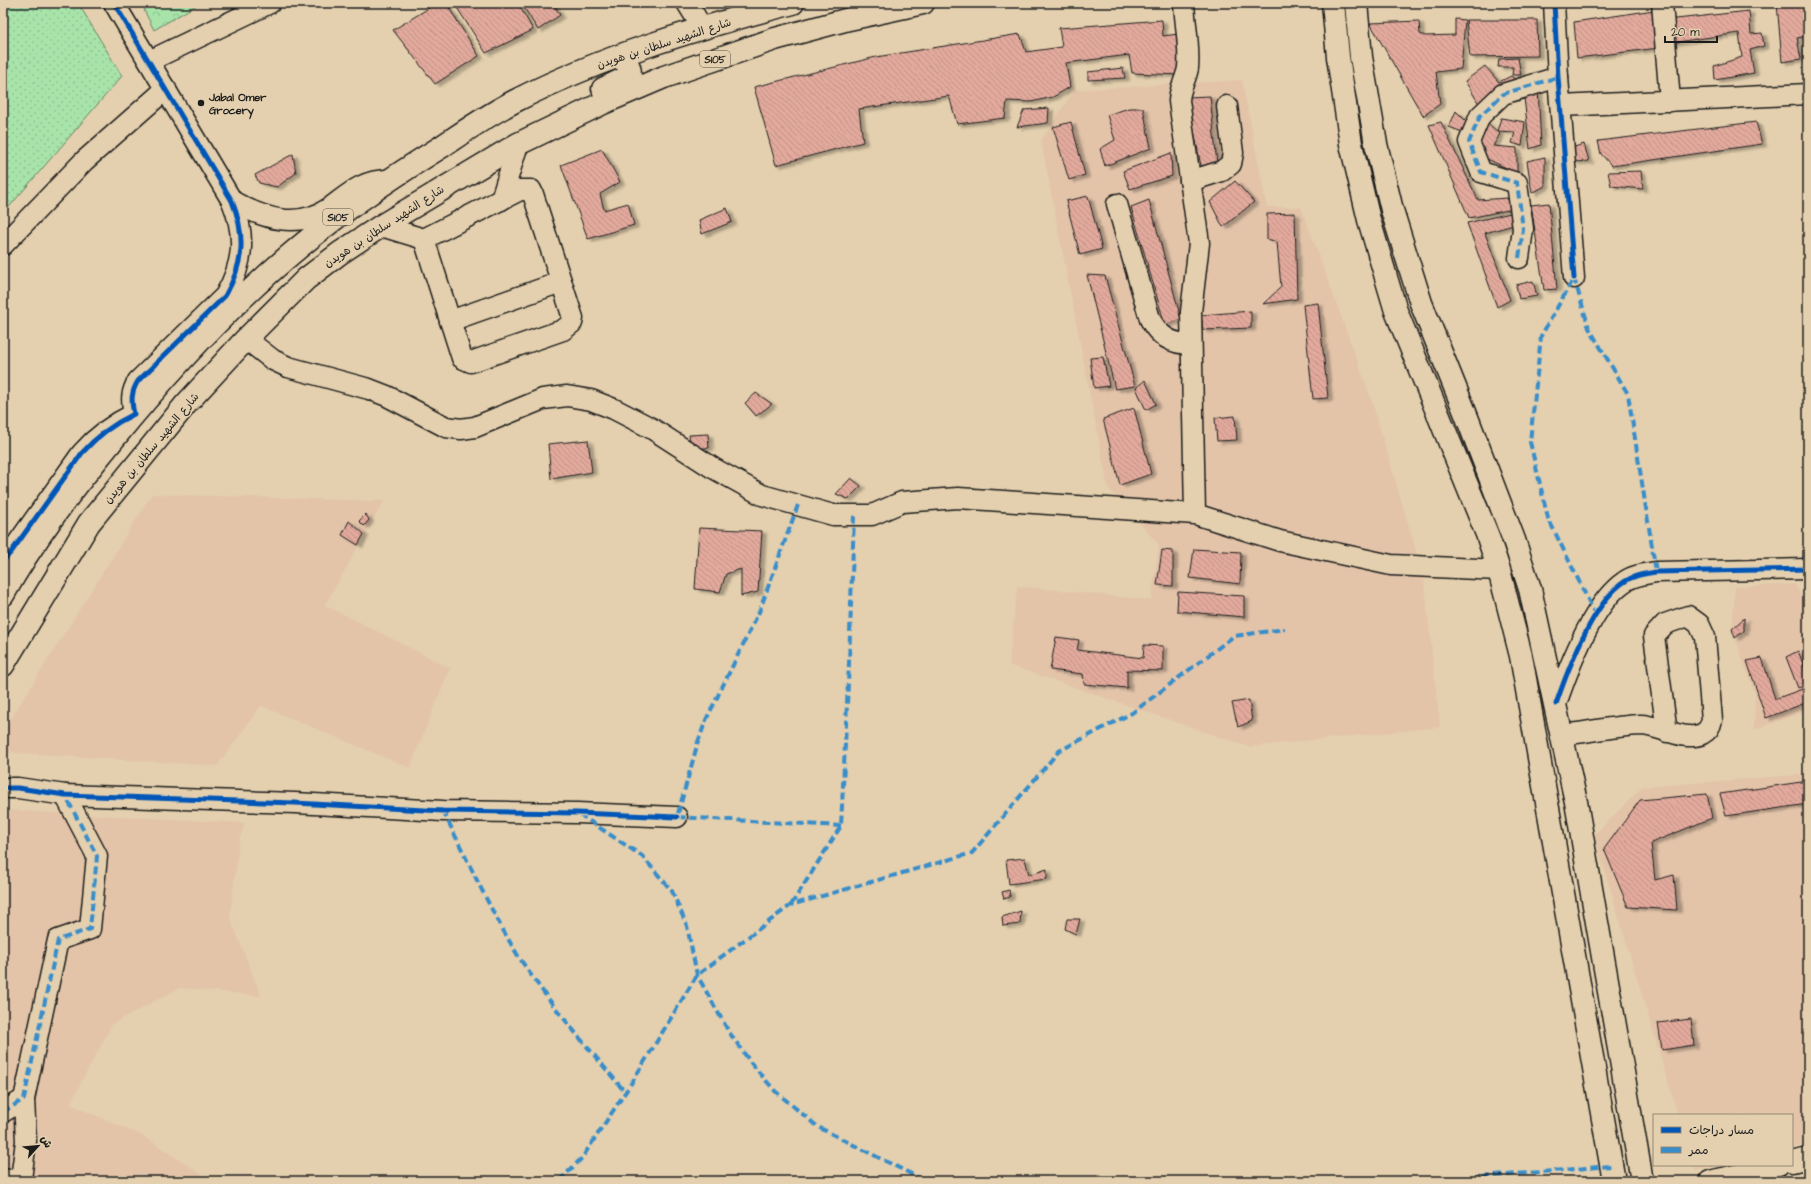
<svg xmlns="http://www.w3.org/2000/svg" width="1811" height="1184" viewBox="0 0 1811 1184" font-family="'Architects Daughter','Playpen Sans Arabic',sans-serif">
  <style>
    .built { fill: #e3c4a9 }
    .forest { fill: url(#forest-crowns); stroke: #628063 }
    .park { fill: url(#park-dots); stroke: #628063 }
    .building { fill: url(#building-back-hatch); stroke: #1c1c1c; filter: url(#shadow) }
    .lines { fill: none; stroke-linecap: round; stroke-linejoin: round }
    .minor-casing { stroke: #1c1c1c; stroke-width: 23 }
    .major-casing { stroke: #1c1c1c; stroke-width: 25 }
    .highway-casing { stroke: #1c1c1c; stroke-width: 25 }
    .minor { stroke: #e4d0ae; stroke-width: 20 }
    .major { stroke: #e4d0ae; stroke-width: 22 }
    .highway { stroke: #e4d0ae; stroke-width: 22 }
    .quiet { stroke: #388dca; stroke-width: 4; stroke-dasharray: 8 4; stroke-linecap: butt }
    .cycleway-casing { stroke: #e4d0ae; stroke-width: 8 }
    .cycleway { stroke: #0057b8; stroke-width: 5 }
    .poi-dot { fill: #1c1c1c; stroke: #e4d0ae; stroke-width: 1.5 }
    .labels { text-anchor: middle; stroke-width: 3; stroke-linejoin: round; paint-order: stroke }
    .shield { fill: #e4d0ae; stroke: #585248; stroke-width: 1 }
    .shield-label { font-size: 10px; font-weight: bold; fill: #1c1c1c }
    .street-label { font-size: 11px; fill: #1c1c1c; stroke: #e4d0ae }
    .poi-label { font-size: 11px; font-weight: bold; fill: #1c1c1c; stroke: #e4d0ae; text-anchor: start }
  </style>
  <defs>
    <pattern id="forest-crowns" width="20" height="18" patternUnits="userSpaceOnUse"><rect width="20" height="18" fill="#a8e4aa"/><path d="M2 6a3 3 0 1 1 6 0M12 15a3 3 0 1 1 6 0" fill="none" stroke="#90c392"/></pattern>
    <pattern id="park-dots" width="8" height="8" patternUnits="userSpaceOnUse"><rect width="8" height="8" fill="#a8e4aa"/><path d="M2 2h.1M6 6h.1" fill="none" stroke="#90c392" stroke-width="1.8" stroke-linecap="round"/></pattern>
    <pattern id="building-back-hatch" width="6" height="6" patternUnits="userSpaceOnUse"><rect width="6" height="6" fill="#e2a99c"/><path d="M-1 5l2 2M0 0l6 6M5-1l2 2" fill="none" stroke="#c19186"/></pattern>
    <filter id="shadow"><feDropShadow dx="4.5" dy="2.5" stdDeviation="1" flood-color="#0004"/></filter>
  </defs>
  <rect width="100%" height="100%" fill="#e4d0ae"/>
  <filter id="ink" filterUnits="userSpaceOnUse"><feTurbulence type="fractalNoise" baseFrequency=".025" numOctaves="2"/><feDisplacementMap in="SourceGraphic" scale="8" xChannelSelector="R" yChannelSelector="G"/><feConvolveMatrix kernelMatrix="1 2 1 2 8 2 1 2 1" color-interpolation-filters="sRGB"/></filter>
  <g filter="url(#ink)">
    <g class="built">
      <path d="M1242 80 1267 207H1301L1371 398 1424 578 1440 727 1249 747 1009 665 1017 586 1151 600 1159 545 1108 488 1041 141 1074 90Z"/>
      <path d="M152 494 384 501 325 605 450 668 410 768 261 706 217 766 3 752V731Z"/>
      <path d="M1795 584 1808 608V710L1754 730 1755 694 1732 629 1735 587Z"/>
      <path d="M1808 774V1144L1792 1148V1115H1678L1594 835 1642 787Z"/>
      <path d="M3 810 245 823 239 841 230 917 261 996 180 988 112 1024 70 1104 143 1136 212 1181H3Z"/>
      <path d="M1693 1165H1719L1695 1171Z"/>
    </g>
    <path class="forest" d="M155 3H200L154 30 144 10Z"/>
    <path class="park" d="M3 3H78L122 76 3 214Z"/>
    <g class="building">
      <path d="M437 3H446L479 56 435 84 393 30Z"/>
      <path d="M454 3H518L533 30 486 53Z"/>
      <path d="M521 3H553L560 15 538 30Z"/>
      <path d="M1777 3H1808V36L1797 38 1801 59 1782 62Z"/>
      <path d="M1654 10 1659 48 1577 58 1574 22Z"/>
      <path d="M1749 11 1751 34 1762 33 1764 46 1750 50 1754 73 1715 80 1714 66 1742 57 1739 33 1670 43 1667 20Z"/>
      <path d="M1455 19 1465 20 1461 69 1436 72 1440 104 1423 116 1370 23 1419 21 1420 34 1425 36 1455 35Z"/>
      <path d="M1162 20 1163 36 1178 34 1181 75 1132 73 1129 55 1066 63 1070 87 1053 97 1031 102 1007 101 1005 118 957 124 949 96 859 109 863 142 776 165 754 87 876 57 1020 34 1026 52 1062 47 1059 28Z"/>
      <path d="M1466 20H1537L1538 56 1470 57Z"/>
      <path d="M1518 58 1521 75H1512L1513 67H1498L1499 59Z"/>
      <path d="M1485 66 1499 82 1511 76 1517 80 1481 107 1465 81Z"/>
      <path d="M1123 68 1125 78 1088 80V72Z"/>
      <path d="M1538 88 1541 145 1530 149 1523 89Z"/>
      <path d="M1210 96 1217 164 1201 166 1187 97Z"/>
      <path d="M1049 108 1048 123 1017 127 1024 110Z"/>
      <path d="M1129 108H1143L1151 148 1105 166 1100 149 1115 140 1107 115Z"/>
      <path d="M1456 111 1467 122 1465 133 1449 127Z"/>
      <path d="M1501 118 1525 122 1522 146 1512 143 1515 132 1497 131Z"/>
      <path d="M1484 120 1500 134 1493 146 1517 148V173L1483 157 1476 141Z"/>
      <path d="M1071 122 1085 175 1069 180 1053 127Z"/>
      <path d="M1441 122 1478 200 1507 198 1513 209 1469 218 1429 125Z"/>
      <path d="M1756 122 1762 144 1612 166 1601 154 1598 141Z"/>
      <path d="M1584 144 1589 161 1574 162 1571 148Z"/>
      <path d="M602 149 620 182 600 194 604 210 628 203 634 225 588 239 561 165Z"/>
      <path d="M1171 153 1172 176 1130 189 1123 171Z"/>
      <path d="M293 154 296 173 277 187 259 183 255 175Z"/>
      <path d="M1545 157V186L1532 193 1527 161Z"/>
      <path d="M1641 171 1643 189 1611 186 1608 172Z"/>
      <path d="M1235 181 1254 202 1223 227 1210 202Z"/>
      <path d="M1088 196 1102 249 1080 255 1066 201Z"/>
      <path d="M1149 200 1181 319 1165 325 1131 207Z"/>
      <path d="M1549 203 1557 289 1544 290 1531 205Z"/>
      <path d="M727 208 732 222 702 234 699 220Z"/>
      <path d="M1515 212 1517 224 1485 233 1510 300 1497 307 1467 223Z"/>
      <path d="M1295 213 1297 299 1263 304 1281 287 1277 242 1267 239V214Z"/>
      <path d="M1087 275 1105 276 1135 386 1115 389Z"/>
      <path d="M1533 281 1537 296 1519 299 1516 285Z"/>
      <path d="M1318 303 1328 398 1313 399 1303 305Z"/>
      <path d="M1251 311V328L1203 330 1201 315Z"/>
      <path d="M1103 357 1109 386 1094 388 1090 358Z"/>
      <path d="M1145 380 1156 404 1146 410 1136 388Z"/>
      <path d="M756 393 772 404 756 416 745 403Z"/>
      <path d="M1134 408 1151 474 1120 485 1103 419Z"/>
      <path d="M1235 416 1237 440 1217 441 1215 418Z"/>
      <path d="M708 434 709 448H691L689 435Z"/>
      <path d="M588 440 592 472 551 479 548 444Z"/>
      <path d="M851 478 861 486 848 499 836 494Z"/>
      <path d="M366 514 369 520 364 526 359 521Z"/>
      <path d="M349 521 364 534 358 545 342 535Z"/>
      <path d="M699 528 762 531 758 592 741 596V569L726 574 720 592 695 589Z"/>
      <path d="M1194 549 1241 552 1240 584 1190 578Z"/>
      <path d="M1162 550 1173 551V586L1157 585Z"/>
      <path d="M1178 592 1244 596V617L1177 611Z"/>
      <path d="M1744 618V631L1735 638 1732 629Z"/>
      <path d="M1056 637 1079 640 1077 650 1143 658 1144 645 1163 646V671L1127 670V688L1084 684 1083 674 1050 670Z"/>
      <path d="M1798 651 1808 676V684L1798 688 1786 657Z"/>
      <path d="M1762 658 1775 699 1808 687V702L1766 718 1747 661Z"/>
      <path d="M1249 700 1252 721 1238 727 1232 703Z"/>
      <path d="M1808 781V804L1726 816 1720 794Z"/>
      <path d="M1707 794 1712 818 1651 843 1655 880 1674 875 1677 910 1628 907 1604 849 1640 800Z"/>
      <path d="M1025 858 1029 875 1047 869V879L1009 884 1006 860Z"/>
      <path d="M1009 890 1010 897 1004 899 1002 892Z"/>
      <path d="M1021 911 1020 924 1003 926 1002 917Z"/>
      <path d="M1067 919H1080L1076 934 1065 929Z"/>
      <path d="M1691 1019 1694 1045 1662 1050 1658 1023Z"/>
    </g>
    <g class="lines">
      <defs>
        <g id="minor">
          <path d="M687 3 703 29"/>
          <path d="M1184 3C1185 24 1190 47 1188 68 1186 80 1179 89 1179 101L1199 243 1191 312 1195 514"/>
          <path d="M1554 3 1558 77 1574 278"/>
          <path d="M1662 3 1670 101"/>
          <path d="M149 61 270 3"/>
          <path d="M1561 106 1808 94"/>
          <path d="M1190 181 1222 171 1231 164 1233 153 1227 106"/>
          <path d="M501 200 518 144"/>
          <path d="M232 201C264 219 298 230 331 207 350 193 363 180 388 180"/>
          <path d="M1117 204 1150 319C1159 337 1172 344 1191 344"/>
          <path d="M381 226 424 239 520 190H531L533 194 573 318 572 323 563 330 471 362 462 358 424 239"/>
          <path d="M3 245 84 161 166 89"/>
          <path d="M1519 258 1523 229 1517 183 1481 172 1469 142 1480 116 1503 94 1558 77"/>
          <path d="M450 321 561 282"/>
          <path d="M246 339 273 360 288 367 369 389 387 396 446 427 461 429 475 427 543 399 567 396 591 400 614 409 651 428 713 468 762 495 833 515H872L902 502 958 498 1195 514 1280 541 1391 565 1499 570"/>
          <path d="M3 561 12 551 82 453C97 436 113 424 134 414 131 401 131 392 138 381L225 296C244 263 246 236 232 201L114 3"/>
          <path d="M1556 704C1568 669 1593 603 1624 582 1633 575 1645 574 1656 572L1808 569"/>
          <path d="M1562 735C1588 732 1615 726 1641 725 1658 725 1685 742 1702 734 1708 731 1711 725 1712 720L1705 637 1699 624 1688 616 1665 624 1654 636 1667 732"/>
          <path d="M3 788H18L65 795 295 803 443 811 577 813 677 817"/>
          <path d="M3 1112 24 1099 58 940 90 929 97 856 65 795"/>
          <path d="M1792 1162 1808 1158"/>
          <path d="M3 1180 21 1179"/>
          <path d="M23 1181 21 1179 26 1141 24 1099"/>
          <path d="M1710 1181 1779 1165"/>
        </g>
        <g id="major">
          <path d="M1333 3 1338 57 1351 144 1369 220 1396 311 1487 534 1499 570 1521 656 1614 1181"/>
          <path d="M1356 3 1361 57 1376 144 1392 210 1421 303 1465 412 1514 540 1530 589 1576 802 1642 1181"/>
        </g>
        <g id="highway">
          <path d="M603 89 624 79 630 74C630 64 626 60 617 57"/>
          <path d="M3 595C34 539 72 490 112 441 177 361 249 284 332 221 367 194 404 170 441 147 465 131 489 114 515 101 600 57 701 27 793 3"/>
          <path d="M3 665 89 523 186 404 246 339 306 279 340 253 381 226 518 144 603 103 664 77 775 39 849 19 923 3"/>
        </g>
      </defs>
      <use href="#minor" class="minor-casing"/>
      <use href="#major" class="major-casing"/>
      <use href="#highway" class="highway-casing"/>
      <use href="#minor" class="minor"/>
      <use href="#major" class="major"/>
      <use href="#highway" class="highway"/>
      <g class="quiet">
        <path d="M1519 258 1523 229 1517 183 1481 172 1469 142 1480 116 1503 94 1558 77"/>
        <path d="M798 505 759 612 706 720 698 742 677 817 841 826"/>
        <path d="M1596 616 1548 518 1530 442 1541 336 1574 278 1589 328 1628 394 1656 572"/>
        <path d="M443 811C467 859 489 908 517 954 548 1003 588 1047 625 1092"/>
        <path d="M579 814 642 856 672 891 687 926 697 975 729 1032 751 1063 775 1091 818 1127 925 1181"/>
        <path d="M791 905 841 826 849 663 854 515"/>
        <path d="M3 1112 24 1099 58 940 90 929 97 856 65 795"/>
        <path d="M559 1181 582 1158 634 1079 697 975 791 905 972 853 1059 751 1132 713 1234 636 1285 629"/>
        <path d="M1435 1181 1611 1166"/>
      </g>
      <defs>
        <g id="cycleway">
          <path d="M1554 3 1558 77 1574 278"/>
          <path d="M3 561 12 551 82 453C97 436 113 424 134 414 131 401 131 392 138 381L225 296C244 263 246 236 232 201L114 3"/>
          <path d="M1556 704C1568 669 1593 603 1624 582 1633 575 1645 574 1656 572L1808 569"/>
          <path d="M3 788H18L65 795 295 803 443 811 577 813 677 817"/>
        </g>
      </defs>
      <use href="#cycleway" class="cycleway-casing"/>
      <use href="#cycleway" class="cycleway"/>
    </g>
  </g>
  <circle class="poi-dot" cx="201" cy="103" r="4"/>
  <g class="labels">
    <g class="shield">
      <rect x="700" y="51" width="30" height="16" rx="3"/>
      <rect x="323" y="209" width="30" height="16" rx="3"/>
    </g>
    <g class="shield-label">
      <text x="715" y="63">S105</text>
      <text x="338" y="221">S105</text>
    </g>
    <g class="street-label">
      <text transform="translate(664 43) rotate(-18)" y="4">شارع الشهيد سلطان بن هويدن</text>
      <text transform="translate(384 226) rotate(-33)" y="4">شارع الشهيد سلطان بن هويدن</text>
      <text transform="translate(151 448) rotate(-50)" y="4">شارع الشهيد سلطان بن هويدن</text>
    </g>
    <g class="poi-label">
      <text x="209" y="101">Jabal Omer<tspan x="209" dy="13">Grocery</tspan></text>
    </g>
  </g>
  <rect width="1811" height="1184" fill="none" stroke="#e4d0ae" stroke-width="16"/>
  <rect x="8" y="8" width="1795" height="1168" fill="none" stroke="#1c1c1c" stroke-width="1.5" filter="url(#ink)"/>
  <rect x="1653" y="1114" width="140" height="52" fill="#e4d0ae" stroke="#948874"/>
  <rect x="1661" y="1127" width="20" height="6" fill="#0057b8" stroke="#948874"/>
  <text x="1689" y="1134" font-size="12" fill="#1c1c1c">مسار دراجات</text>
  <rect x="1661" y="1147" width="20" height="6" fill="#388dca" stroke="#948874"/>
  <text x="1689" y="1154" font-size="12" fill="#1c1c1c">ممر</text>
  <g transform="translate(38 1146) rotate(63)" stroke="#e4d0ae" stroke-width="3" paint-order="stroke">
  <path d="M0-3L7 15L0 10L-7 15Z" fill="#1c1c1c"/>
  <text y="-6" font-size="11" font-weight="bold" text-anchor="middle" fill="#1c1c1c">ش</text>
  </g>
  <path d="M1665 36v6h52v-6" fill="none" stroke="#1c1c1c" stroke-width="2"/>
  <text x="1671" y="36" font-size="12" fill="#1c1c1c" stroke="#e4d0ae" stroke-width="3" paint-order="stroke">20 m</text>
</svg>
